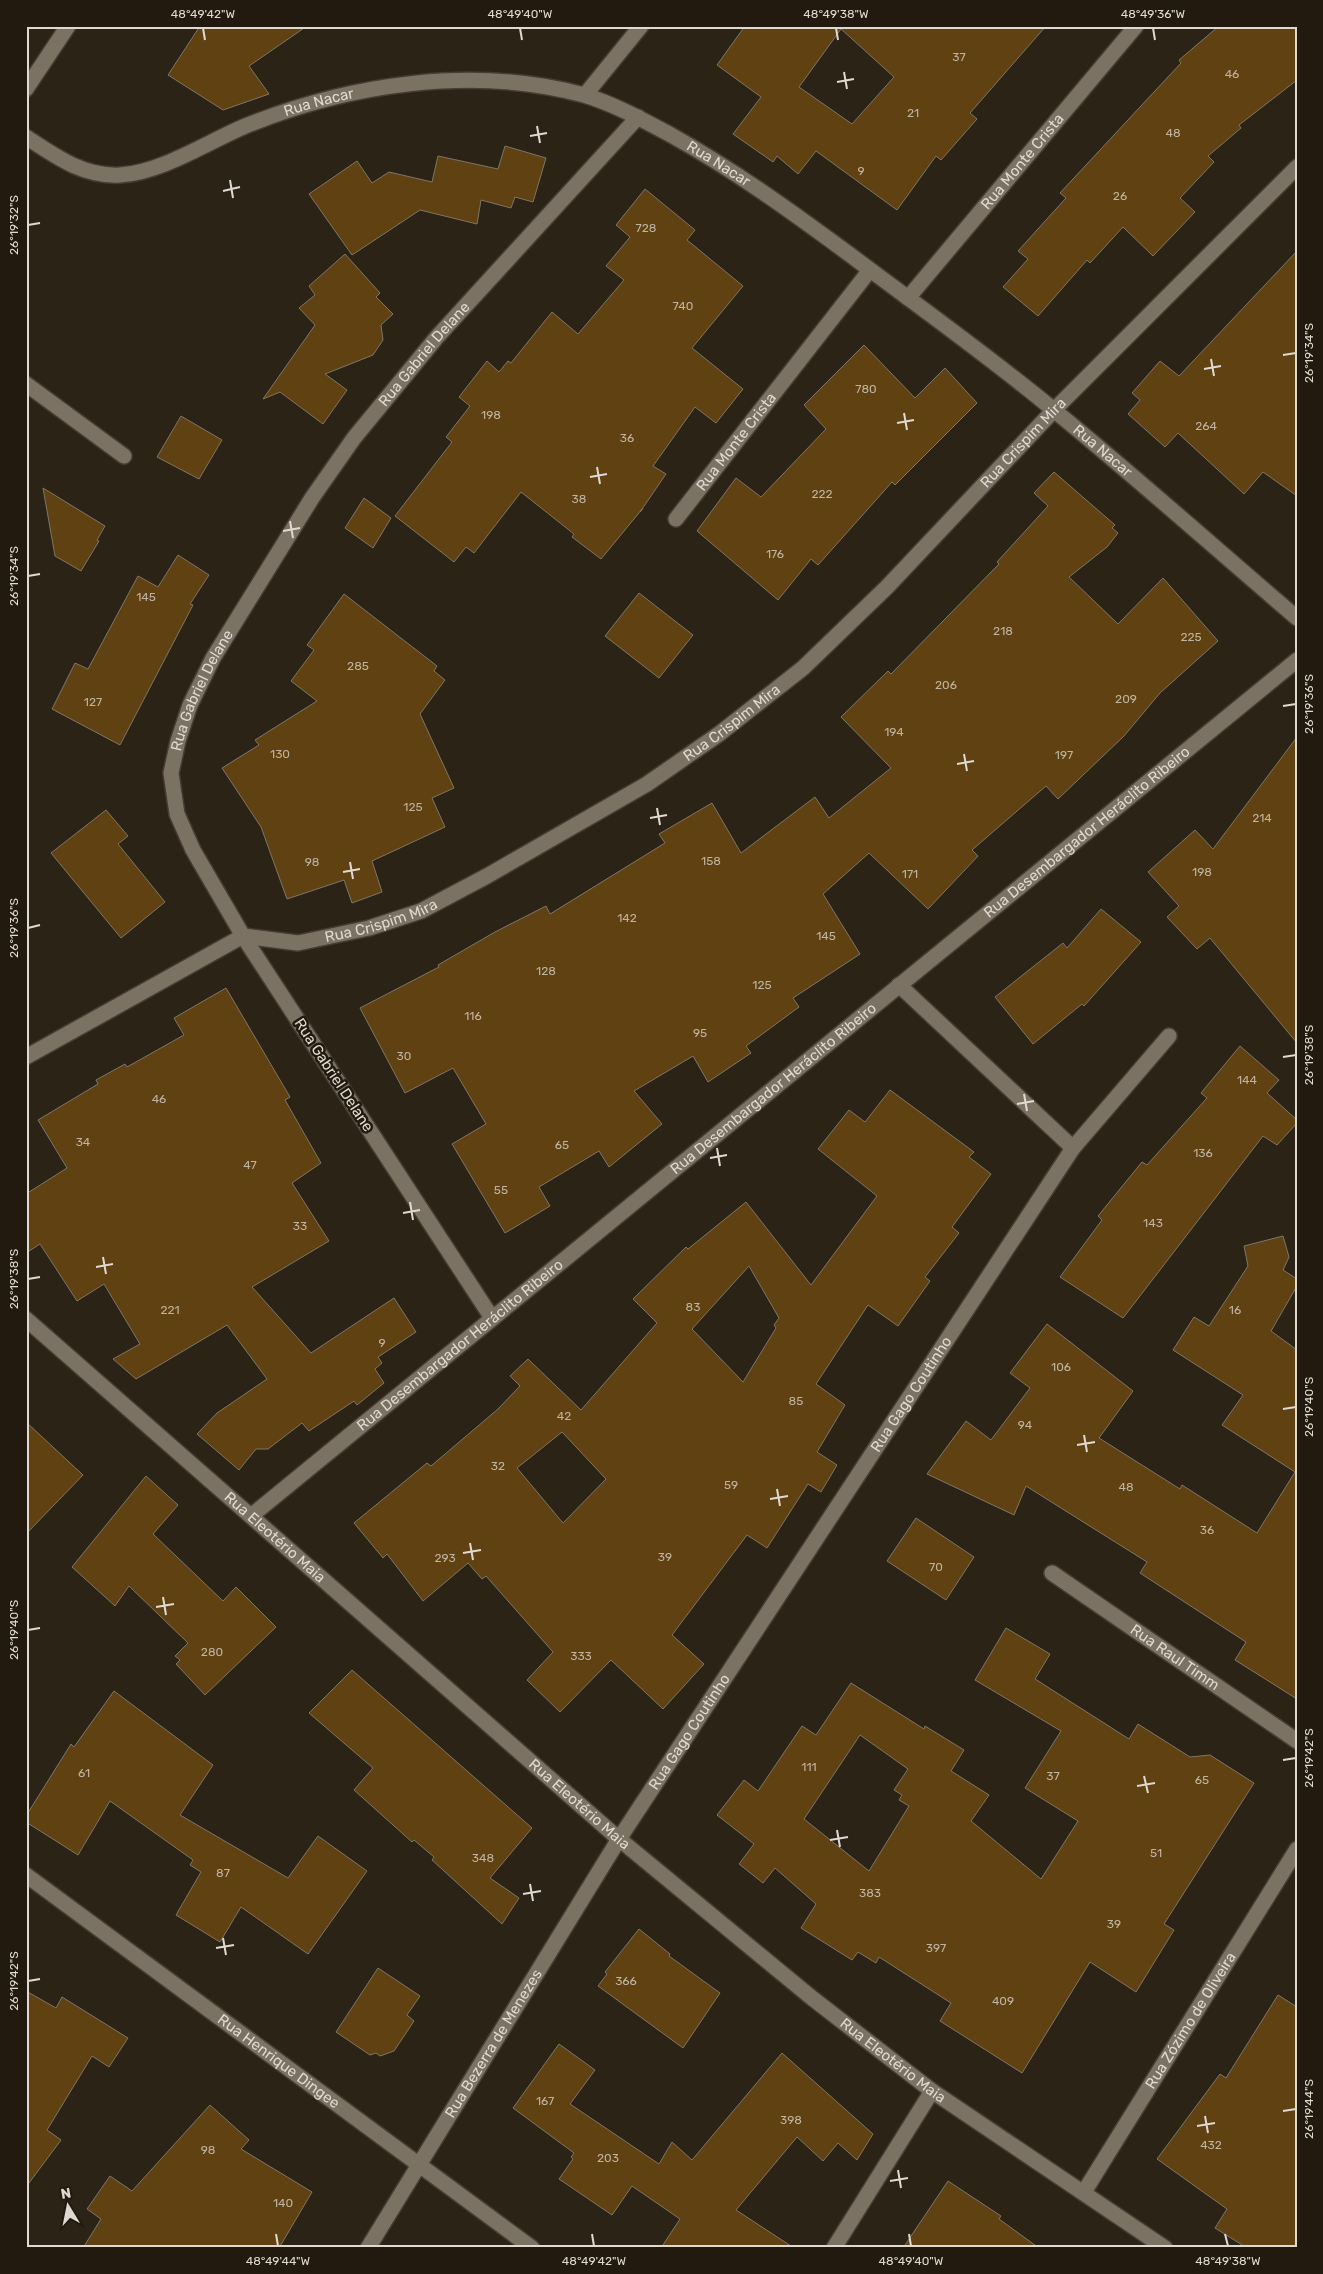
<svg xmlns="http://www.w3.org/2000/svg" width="1323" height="2274" viewBox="0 0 1323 2274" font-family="Rubik,sans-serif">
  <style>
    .building { fill: #5f4112; stroke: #807567; fill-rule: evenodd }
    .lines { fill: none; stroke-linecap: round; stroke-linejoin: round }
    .street-casing { stroke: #453d34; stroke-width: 18 }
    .street { stroke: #7c7264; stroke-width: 15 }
    .ticks { fill: none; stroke: #dfd9d1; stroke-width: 2 }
    .labels { text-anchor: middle; stroke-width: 5; stroke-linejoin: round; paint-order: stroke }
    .number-label { font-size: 12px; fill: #bfb3a1 }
    .street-label { font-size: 15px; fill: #dfd9d1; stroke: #221a0e }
    .neatline { fill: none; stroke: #dfd9d1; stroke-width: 2 }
    .ticks-label { font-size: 12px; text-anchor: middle; fill: #dfd9d1 }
  </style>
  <rect width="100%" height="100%" fill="#2c2317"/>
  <g class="building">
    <path d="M200 26H307L249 66 269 94 223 110 168 75Z"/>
    <path d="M745 26H1046L970 113 977 119 941 160 936 156 897 210 816 151 798 174 777 156 773 162 733 134 761 97 717 65ZM841 29 894 77 852 124 799 87Z"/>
    <path d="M1219 26H1297V80L1239 125 1241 128 1208 156 1214 162 1180 198 1195 212 1153 256 1123 227 1090 263 1087 260 1038 316 1003 287 1028 259 1018 251 1066 198 1060 193 1181 63 1179 60Z"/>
    <path d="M505 146 546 158 533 202 515 197 511 208 481 200 477 224 420 210 352 255 309 194 357 161 372 183 389 172 432 182 438 156 498 169Z"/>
    <path d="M645 189 695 230 687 240 743 286 692 348 743 389 716 423 695 407 653 466 666 474 640 512 643 508 601 559 572 537 574 534 521 492 474 553 466 547 454 562 395 516 452 442 446 437 470 406 459 397 487 361 499 372 508 361 511 363 552 312 578 334 624 280 606 266 630 237 616 225Z"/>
    <path d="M1297 251V496L1263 472 1244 494 1178 433 1165 447 1128 414 1140 400 1132 393 1160 361 1179 376Z"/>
    <path d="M345 254 380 293 376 297 393 314 381 325 383 340 373 355 325 374 347 390 323 424 280 392 263 399 315 325 299 308 315 295 309 286Z"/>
    <path d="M864 345 915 398 945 368 977 403 895 485 892 482 818 565 811 559 778 600 697 531 736 478 761 497 826 429 804 405Z"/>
    <path d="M181 416 222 440 199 479 157 457Z"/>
    <path d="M1054 472 1115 525 1112 528 1118 533 1107 547 1069 577 1118 624 1163 578 1218 641 1160 693 1124 736 1058 799 1046 786 972 850 978 856 928 909 869 853 823 894 860 954 793 998 799 1007 746 1046 751 1053 708 1082 693 1056 634 1091 662 1124 609 1167 599 1151 539 1187 550 1206 505 1233 452 1144 486 1124 453 1068 405 1093 360 1008 439 967 438 965 495 932 546 906 550 914 665 843 659 834 712 803 741 853 815 797 829 818 891 768 841 717 888 671 891 674 999 564 997 562 1048 506 1034 493Z"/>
    <path d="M43 488 105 526 97 540 99 541 81 571 55 556Z"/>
    <path d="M364 498 391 518 373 548 345 528Z"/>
    <path d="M178 555 209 575 190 604 193 605 120 745 52 709 75 663 88 669 138 576 158 587Z"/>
    <path d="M639 593 693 635 659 678 605 636Z"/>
    <path d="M344 594 437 666 434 671 445 680 420 714 454 788 432 798 445 827 372 861 382 892 352 903 344 880 287 899 261 827 222 768 259 745 255 740 317 701 291 681 314 650 307 645Z"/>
    <path d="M1297 737V1043L1210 938 1197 949 1167 917 1179 906 1148 872 1195 830 1213 849Z"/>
    <path d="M106 810 128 836 118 844 165 902 121 938 51 853Z"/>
    <path d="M1101 909 1141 942 1084 1006 1082 1004 1033 1044 995 997 1063 943 1067 948Z"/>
    <path d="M226 988 290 1097 285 1100 321 1163 292 1183 329 1241 252 1287 311 1353 394 1298 416 1332 378 1357 382 1363 375 1369 384 1383 357 1405 354 1401 309 1431 302 1423 268 1449H256L239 1470 197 1434 217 1413 267 1379 227 1325 136 1379 113 1359 140 1344 104 1284 77 1301 40 1244 26 1253V1194L67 1168 38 1120 98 1084 96 1080 125 1064 127 1067 184 1035 174 1018Z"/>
    <path d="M1240 1046 1279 1080 1267 1093 1297 1120V1123L1277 1145 1263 1136 1123 1318 1060 1277 1102 1220 1098 1216 1142 1162 1147 1165 1207 1098 1201 1093Z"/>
    <path d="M890 1090 974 1152 969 1157 991 1174 952 1227 959 1233 925 1277 930 1281 898 1326 868 1305 816 1384 845 1405 817 1452 837 1465 821 1492 808 1484 767 1548 747 1535 672 1635 704 1664 663 1709 611 1660 560 1712 527 1680 553 1652 486 1576 482 1579 468 1563 423 1601 387 1554 383 1558 354 1523 427 1463 431 1466 498 1409 520 1386 510 1376 528 1359 581 1410 657 1323 633 1299 686 1247 688 1249 746 1202 811 1285 877 1196 818 1149 849 1110 865 1122ZM749 1266 779 1318 774 1325 776 1328 743 1382 692 1329ZM562 1432 606 1479 563 1523 517 1468Z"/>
    <path d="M1283 1236 1289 1257 1283 1270 1297 1279V1286L1271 1331 1297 1350V1699L1235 1660 1246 1642 1140 1573 1147 1562 1026 1486 1014 1515 927 1474 966 1421 991 1440 1030 1388 1010 1373 1047 1324 1133 1391 1099 1438 1180 1489 1182 1485 1257 1533 1295 1472 1222 1425 1243 1395 1173 1350 1194 1317 1209 1326 1248 1266 1244 1246Z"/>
    <path d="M26 1422 83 1475 26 1534Z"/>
    <path d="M146 1476 178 1505 153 1534 223 1601 236 1587 276 1627 205 1695 176 1664 180 1660 175 1656 188 1643 129 1586 115 1606 72 1567Z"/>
    <path d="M916 1518 974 1557 946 1600 887 1561Z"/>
    <path d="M1006 1628 1050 1654 1035 1679 1129 1739 1138 1724 1190 1757 1210 1755 1254 1783 1164 1924 1174 1930 1136 1992 1090 1962 1022 2073 940 2021 951 2003 879 1957 876 1963 858 1952 852 1960 801 1928 816 1904 775 1868 763 1883 739 1864 754 1844 717 1815 744 1780 758 1791 802 1726 816 1735 851 1683 924 1729 925 1726 964 1750 951 1771 989 1795 971 1821 1041 1879 1078 1821 1025 1788 1061 1731 975 1680ZM860 1735 908 1769 894 1790 902 1795 899 1800 909 1806 869 1871 804 1819Z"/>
    <path d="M352 1670 532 1828 490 1878 519 1898 502 1924 432 1860 434 1857 414 1840 412 1842 354 1790 373 1768 309 1713Z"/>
    <path d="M114 1691 213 1765 180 1815 288 1878 318 1836 367 1871 308 1954 241 1907 220 1942 176 1915 201 1872 190 1865 193 1860 110 1801 78 1855 26 1822V1816L71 1744 74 1747Z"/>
    <path d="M639 1929 670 1954 669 1956 720 1993 683 2048 598 1986 607 1974 605 1972Z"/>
    <path d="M378 1968 420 1996 407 2015 414 2021 394 2051 380 2056 376 2053 370 2055 336 2032Z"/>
    <path d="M26 1991 56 2008 62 1997 128 2038 109 2067 92 2056 47 2130 61 2140 26 2187Z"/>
    <path d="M1278 1995 1297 2007V2248H1247L1215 2228 1227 2209 1157 2159 1220 2074 1226 2078Z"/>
    <path d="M559 2044 595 2070 570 2104 659 2164 672 2142 692 2160 782 2053 873 2134 857 2160 838 2143 823 2161 797 2137 736 2210 794 2248H661L680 2219 632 2186 612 2215 559 2179 573 2159 571 2157 574 2153 513 2108Z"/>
    <path d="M210 2105 249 2140 241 2149 312 2192 279 2248H83L101 2219 87 2209 110 2176 132 2191Z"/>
    <path d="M948 2181 1001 2216 999 2219 1039 2248H903Z"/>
  </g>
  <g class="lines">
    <defs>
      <g id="street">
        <path d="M26 89 68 26"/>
        <path d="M585 95 641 26"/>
        <path id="s1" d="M26 137C55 156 83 177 120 175 160 173 206 143 243 127 348 84 473 65 584 95 614 104 643 120 671 135 734 170 792 212 849 254 918 306 989 356 1055 411 1137 478 1216 549 1297 618"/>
        <path id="s2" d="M908 298 1136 26"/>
        <path d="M26 384 124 456"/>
        <path id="s3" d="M676 519 870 270"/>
        <path id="s4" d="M26 1057 243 936 298 943 369 928 421 911 487 876 647 784 719 734 803 668 887 587 1054 410 1297 167"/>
        <path d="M1073 1148 1169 1036"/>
        <path id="s5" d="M492 1318 243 936 193 850 177 814 171 773 178 741 190 705 213 658 312 498 354 438 437 337 638 117"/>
        <path id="s6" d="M26 1319 619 1839 812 1998 932 2091 1165 2248"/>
        <path id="s7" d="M251 1516 1297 660"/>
        <path id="s8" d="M1052 1573 1297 1741"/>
        <path id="s9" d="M26 1875 532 2248"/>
        <path id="s10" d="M1084 2192 1297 1849"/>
        <path id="s11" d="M368 2248 619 1839 1073 1148 899 985"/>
        <path d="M834 2248 932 2091"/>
      </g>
    </defs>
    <use href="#street" class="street-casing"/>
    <use href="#street" class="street"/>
  </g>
  <path class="ticks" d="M203 28 205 40M520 28 522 40M836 28 838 40M1153 28 1155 40M844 72 847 89M837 82 854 79M537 126 540 143M530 136 547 133M230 180 233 198M223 191 240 187M28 225 40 223M1283 355 1296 353M1211 359 1214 376M1204 369 1221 366M904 413 907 430M897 423 914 420M597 467 600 484M590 477 607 474M290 521 293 538M283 531 300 528M28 576 40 574M1283 706 1296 704M964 754 967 771M957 764 974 761M657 808 660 825M650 818 667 815M350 862 353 879M343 872 360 869M28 928 40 925M1283 1057 1296 1055M1024 1094 1027 1111M1017 1104 1034 1101M717 1148 720 1166M710 1158 727 1155M410 1202 413 1220M403 1213 420 1210M103 1257 106 1274M96 1267 113 1264M28 1279 40 1277M1283 1409 1296 1407M1084 1435 1087 1452M1077 1445 1095 1442M777 1489 780 1506M770 1499 788 1496M470 1543 473 1560M463 1553 481 1550M163 1597 166 1615M156 1607 174 1604M28 1630 40 1628M1283 1760 1296 1758M1144 1776 1148 1793M1137 1786 1155 1783M837 1830 840 1847M830 1840 848 1837M530 1884 533 1901M523 1894 541 1891M223 1938 226 1955M216 1948 234 1945M28 1981 40 1979M1283 2111 1296 2109M1205 2116 1208 2133M1197 2126 1215 2123M898 2170 901 2188M890 2181 908 2178M276 2234 278 2246M592 2234 594 2246M909 2234 911 2246M1225 2234 1228 2246"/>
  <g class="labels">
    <g class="number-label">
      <text x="959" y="61">37</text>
      <text x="1232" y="78">46</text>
      <text x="913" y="117">21</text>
      <text x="1173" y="137">48</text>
      <text x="861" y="175">9</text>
      <text x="1120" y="200">26</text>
      <text x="646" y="232">728</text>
      <text x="683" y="310">740</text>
      <text x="866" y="393">780</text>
      <text x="491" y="419">198</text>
      <text x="1206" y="430">264</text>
      <text x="627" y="442">36</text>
      <text x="822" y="498">222</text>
      <text x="579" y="503">38</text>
      <text x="775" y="558">176</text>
      <text x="146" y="601">145</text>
      <text x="1003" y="635">218</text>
      <text x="1191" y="641">225</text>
      <text x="358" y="670">285</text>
      <text x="946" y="689">206</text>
      <text x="1126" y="703">209</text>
      <text x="93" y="706">127</text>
      <text x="894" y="736">194</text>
      <text x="280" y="758">130</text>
      <text x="1064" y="759">197</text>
      <text x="413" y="811">125</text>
      <text x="1262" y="822">214</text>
      <text x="711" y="865">158</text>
      <text x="312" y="866">98</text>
      <text x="1202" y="876">198</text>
      <text x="910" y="878">171</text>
      <text x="627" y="922">142</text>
      <text x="826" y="940">145</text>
      <text x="546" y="975">128</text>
      <text x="762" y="989">125</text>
      <text x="473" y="1020">116</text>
      <text x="700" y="1037">95</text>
      <text x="404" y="1060">30</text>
      <text x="1247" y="1084">144</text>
      <text x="159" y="1103">46</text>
      <text x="83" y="1146">34</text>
      <text x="562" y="1149">65</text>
      <text x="1203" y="1157">136</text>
      <text x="250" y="1169">47</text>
      <text x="501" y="1194">55</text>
      <text x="1153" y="1227">143</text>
      <text x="300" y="1230">33</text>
      <text x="693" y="1311">83</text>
      <text x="170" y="1314">221</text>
      <text x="1235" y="1314">16</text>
      <text x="382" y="1347">9</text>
      <text x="1061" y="1371">106</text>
      <text x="796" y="1405">85</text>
      <text x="564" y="1420">42</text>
      <text x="1025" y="1429">94</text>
      <text x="498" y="1470">32</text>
      <text x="731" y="1489">59</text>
      <text x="1126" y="1491">48</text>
      <text x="1207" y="1534">36</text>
      <text x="665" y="1561">39</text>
      <text x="445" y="1562">293</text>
      <text x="936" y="1571">70</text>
      <text x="212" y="1656">280</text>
      <text x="581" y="1660">333</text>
      <text x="809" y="1771">111</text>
      <text x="84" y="1777">61</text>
      <text x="1053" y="1780">37</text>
      <text x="1202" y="1784">65</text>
      <text x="1156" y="1857">51</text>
      <text x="483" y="1862">348</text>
      <text x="223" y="1877">87</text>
      <text x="870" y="1897">383</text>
      <text x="1114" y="1928">39</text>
      <text x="936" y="1952">397</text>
      <text x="626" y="1985">366</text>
      <text x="1003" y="2005">409</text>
      <text x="545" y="2105">167</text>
      <text x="791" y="2124">398</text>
      <text x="1211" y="2149">432</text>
      <text x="208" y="2154">98</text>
      <text x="608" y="2162">203</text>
      <text x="283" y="2207">140</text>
    </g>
    <g class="street-label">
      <text dy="5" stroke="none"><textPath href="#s1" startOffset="316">Rua Nacar</textPath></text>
      <text dy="5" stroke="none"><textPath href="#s2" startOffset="178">Rua Monte Crista</textPath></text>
      <text dy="5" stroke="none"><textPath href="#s1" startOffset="736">Rua Nacar</textPath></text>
      <text dy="5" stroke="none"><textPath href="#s5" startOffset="1130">Rua Gabriel Delane</textPath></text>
      <text dy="5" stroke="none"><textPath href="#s3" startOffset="98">Rua Monte Crista</textPath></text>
      <text dy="5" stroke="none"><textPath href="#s4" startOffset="1200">Rua Crispim Mira</textPath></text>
      <text dy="5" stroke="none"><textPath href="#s1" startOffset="1216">Rua Nacar</textPath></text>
      <text dy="5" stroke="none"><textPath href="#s5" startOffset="725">Rua Gabriel Delane</textPath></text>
      <text dy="5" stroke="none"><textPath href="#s4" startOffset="795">Rua Crispim Mira</textPath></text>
      <text dy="5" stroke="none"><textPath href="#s7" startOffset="1080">Rua Desembargador Heráclito Ribeiro</textPath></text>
      <text dy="5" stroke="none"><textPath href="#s4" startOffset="390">Rua Crispim Mira</textPath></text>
      <text transform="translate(334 1075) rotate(57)" y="5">Rua Gabriel Delane</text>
      <text dy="5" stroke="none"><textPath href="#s7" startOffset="675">Rua Desembargador Heráclito Ribeiro</textPath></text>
      <text dy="5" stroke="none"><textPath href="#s7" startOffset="270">Rua Desembargador Heráclito Ribeiro</textPath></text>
      <text dy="5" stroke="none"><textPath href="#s11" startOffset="1012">Rua Gago Coutinho</textPath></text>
      <text dy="5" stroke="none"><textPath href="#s6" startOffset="331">Rua Eleotério Maia</textPath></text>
      <text dy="5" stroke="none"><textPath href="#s8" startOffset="149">Rua Raul Timm</textPath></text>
      <text dy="5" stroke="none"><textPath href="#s11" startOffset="608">Rua Gago Coutinho</textPath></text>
      <text dy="5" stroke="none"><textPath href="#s6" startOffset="736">Rua Eleotério Maia</textPath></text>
      <text dy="5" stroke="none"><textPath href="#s10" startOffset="202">Rua Zózimo de Oliveira</textPath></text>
      <text dy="5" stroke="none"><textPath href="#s11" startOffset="240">Rua Bezerra de Menezes</textPath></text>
      <text dy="5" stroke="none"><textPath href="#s6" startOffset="1141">Rua Eleotério Maia</textPath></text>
      <text dy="5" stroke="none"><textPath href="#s9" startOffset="314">Rua Henrique Dingee</textPath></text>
    </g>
  </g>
  <rect width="1323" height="2274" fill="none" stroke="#221a0e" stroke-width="55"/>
  <g transform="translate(68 2206) rotate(350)" stroke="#221a0e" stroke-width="4" paint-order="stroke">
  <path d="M0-4L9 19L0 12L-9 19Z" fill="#dfd9d1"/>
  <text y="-8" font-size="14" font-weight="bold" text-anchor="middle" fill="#dfd9d1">N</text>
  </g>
  <rect x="28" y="28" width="1268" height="2218" class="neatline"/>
  <g class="ticks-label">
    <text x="203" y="18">48°49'42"W</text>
    <text x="520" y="18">48°49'40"W</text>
    <text x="836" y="18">48°49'38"W</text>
    <text x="1153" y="18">48°49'36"W</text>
    <text transform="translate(14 225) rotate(-90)" y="4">26°19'32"S</text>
    <text transform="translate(1309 353) rotate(-90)" y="4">26°19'34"S</text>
    <text transform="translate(14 576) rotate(-90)" y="4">26°19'34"S</text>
    <text transform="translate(1309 704) rotate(-90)" y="4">26°19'36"S</text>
    <text transform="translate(14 928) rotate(-90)" y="4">26°19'36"S</text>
    <text transform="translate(1309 1055) rotate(-90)" y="4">26°19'38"S</text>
    <text transform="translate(14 1279) rotate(-90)" y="4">26°19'38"S</text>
    <text transform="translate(1309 1407) rotate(-90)" y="4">26°19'40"S</text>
    <text transform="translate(14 1630) rotate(-90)" y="4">26°19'40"S</text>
    <text transform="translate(1309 1758) rotate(-90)" y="4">26°19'42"S</text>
    <text transform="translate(14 1981) rotate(-90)" y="4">26°19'42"S</text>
    <text transform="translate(1309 2109) rotate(-90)" y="4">26°19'44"S</text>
    <text x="278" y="2265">48°49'44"W</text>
    <text x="594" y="2265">48°49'42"W</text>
    <text x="911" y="2265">48°49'40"W</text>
    <text x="1228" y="2265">48°49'38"W</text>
  </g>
</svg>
